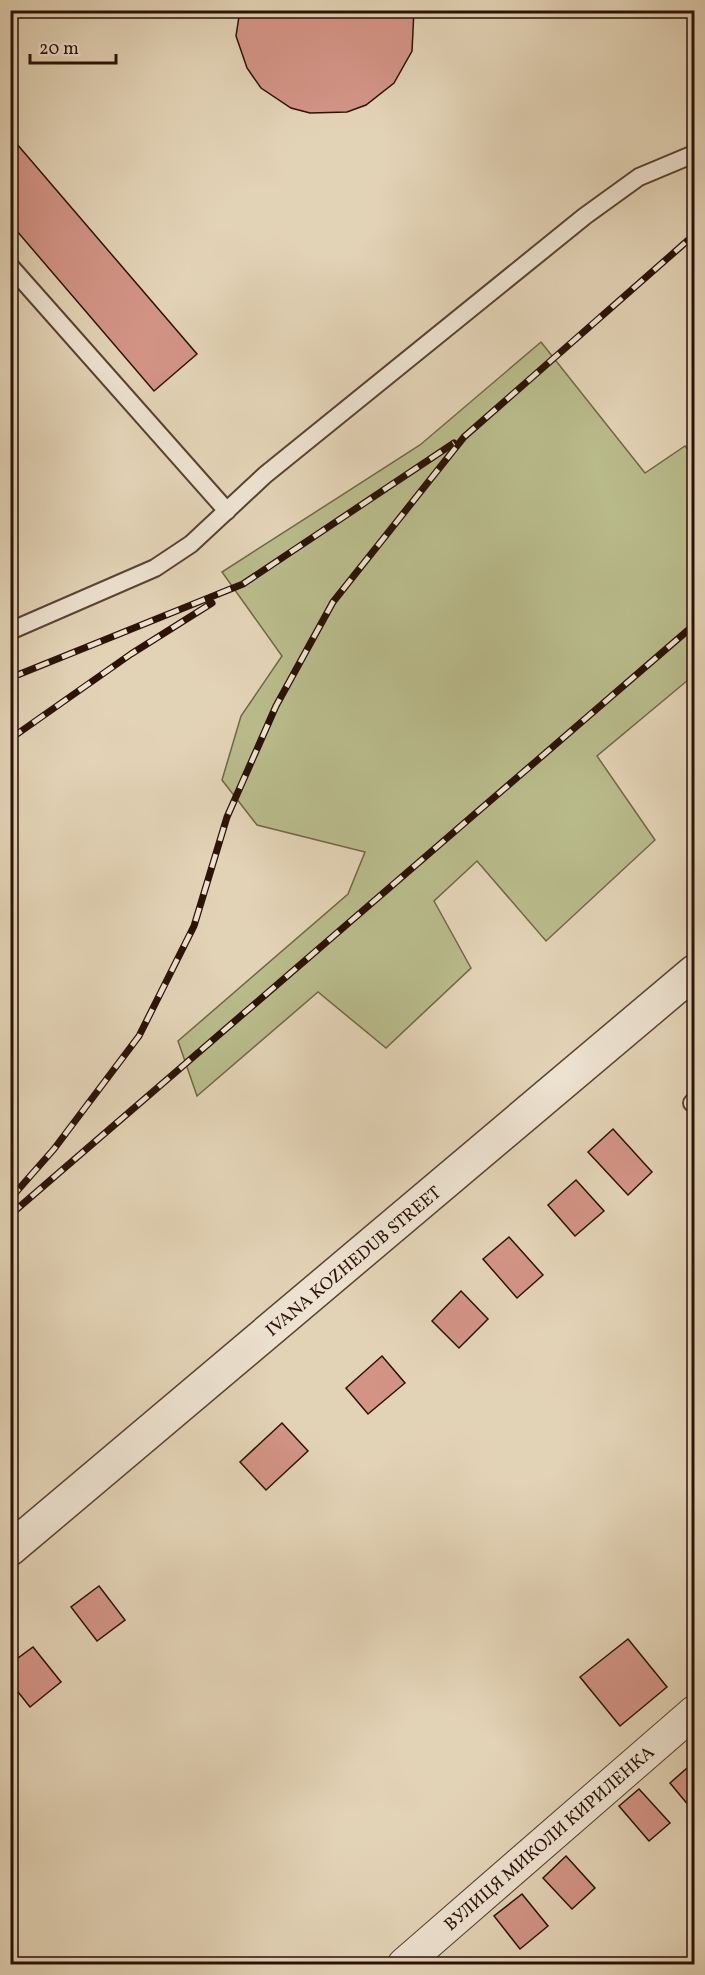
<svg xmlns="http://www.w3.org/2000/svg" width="705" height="1975" viewBox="0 0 705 1975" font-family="Vollkorn,serif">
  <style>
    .green { fill: #b9bb8b; stroke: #726649; stroke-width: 1.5 }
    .building { fill: #d39486; stroke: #2c1207; stroke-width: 1.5 }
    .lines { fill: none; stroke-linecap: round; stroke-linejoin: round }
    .service-casing { stroke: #5a4233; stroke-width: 20 }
    .minor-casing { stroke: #5a4233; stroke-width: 34 }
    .tertiary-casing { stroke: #5a4233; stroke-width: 36 }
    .service { stroke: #ede2d0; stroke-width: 16 }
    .minor { stroke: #ede2d0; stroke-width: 32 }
    .tertiary { stroke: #ede2d0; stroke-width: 33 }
    .rail-casing { stroke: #2c1207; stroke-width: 7 }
    .rail { stroke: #ede2d0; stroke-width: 4.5; stroke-dasharray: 14; stroke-linecap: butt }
    .labels { text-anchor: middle; stroke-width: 6; stroke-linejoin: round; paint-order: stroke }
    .street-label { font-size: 18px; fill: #2c1207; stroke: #ede2d0 }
  </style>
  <rect width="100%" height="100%" fill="#e3d3b6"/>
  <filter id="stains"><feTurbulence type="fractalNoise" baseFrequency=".00333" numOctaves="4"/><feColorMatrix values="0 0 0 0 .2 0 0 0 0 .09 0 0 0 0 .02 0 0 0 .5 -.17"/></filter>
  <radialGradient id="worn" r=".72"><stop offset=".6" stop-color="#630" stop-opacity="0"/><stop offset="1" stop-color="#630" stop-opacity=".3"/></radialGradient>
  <path class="green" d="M541 342 645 473 685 446 694 457V675L597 756 655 840 546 941 477 861 434 901 471 968 386 1048 318 992 197 1096 178 1041 348 894 365 852 257 825 222 780 241 716 282 656 222 572 420 445Z"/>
  <g class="building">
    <path d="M240 10H414L412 51 394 83 366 105 347 112 310 113 291 108 261 88 247 68 236 36Z"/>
    <path d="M10 136 197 354 154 391 10 223Z"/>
    <path d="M613 1129 652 1172 628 1195 588 1152Z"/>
    <path d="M576 1180 604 1211 575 1236 548 1205Z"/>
    <path d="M509 1237 543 1275 517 1298 483 1259Z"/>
    <path d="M461 1291 488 1319 459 1348 432 1321Z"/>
    <path d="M382 1356 405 1383 368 1414 346 1388Z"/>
    <path d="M282 1423 308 1451 266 1490 240 1462Z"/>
    <path d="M99 1586 125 1620 97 1641 71 1607Z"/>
    <path d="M628 1639 667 1687 620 1726 580 1677Z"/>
    <path d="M33 1647 61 1682 30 1707 10 1682V1664Z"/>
    <path d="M694 1762V1812L670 1783Z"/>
    <path d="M639 1789 670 1823 649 1841 619 1806Z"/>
    <path d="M566 1856 595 1888 572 1909 543 1878Z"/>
    <path d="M522 1894 548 1926 520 1949 494 1916Z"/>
  </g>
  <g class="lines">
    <defs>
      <g id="service">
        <path d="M10 266 227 511"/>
        <path d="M10 631 155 568 191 544 265 475 585 216 639 177 694 154"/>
        <path d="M692 1103 694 1101"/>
      </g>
      <path id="minor" d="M404 1964 694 1712"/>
      <path id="tertiary" d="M10 1549 694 972"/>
    </defs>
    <use href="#service" class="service-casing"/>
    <use href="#minor" class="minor-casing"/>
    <use href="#tertiary" class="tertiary-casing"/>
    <use href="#service" class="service"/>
    <use href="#minor" class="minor"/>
    <use href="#tertiary" class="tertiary"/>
    <defs>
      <g id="rail">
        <path d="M10 678 243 584 454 443"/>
        <path d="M10 739 131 654 212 603"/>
        <path d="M10 1199 54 1149 139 1036 194 926 227 817 276 706 333 602 464 437 694 235"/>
        <path d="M10 1215 694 625"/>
      </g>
    </defs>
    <use href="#rail" class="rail-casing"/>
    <use href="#rail" class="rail"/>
  </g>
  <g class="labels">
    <g class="street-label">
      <text transform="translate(353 1261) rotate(-40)" y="6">IVANA KOZHEDUB STREET</text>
      <text transform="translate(549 1838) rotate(-41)" y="6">ВУЛИЦЯ МИКОЛИ КИРИЛЕНКА</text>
    </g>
  </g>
  <rect width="705" height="1975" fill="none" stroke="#e3d3b6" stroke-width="36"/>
  <rect x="12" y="12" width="681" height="1951" fill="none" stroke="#2c1207" stroke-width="3"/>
  <rect x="18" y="18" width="669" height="1939" fill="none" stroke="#2c1207" stroke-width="1.5"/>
  <path d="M30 54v9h86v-9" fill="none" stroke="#2c1207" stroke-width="3"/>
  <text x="39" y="54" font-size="18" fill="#2c1207" stroke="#ede2d0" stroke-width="4.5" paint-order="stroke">20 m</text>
  <rect width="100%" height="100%" filter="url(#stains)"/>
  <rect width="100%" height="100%" fill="url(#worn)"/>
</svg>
